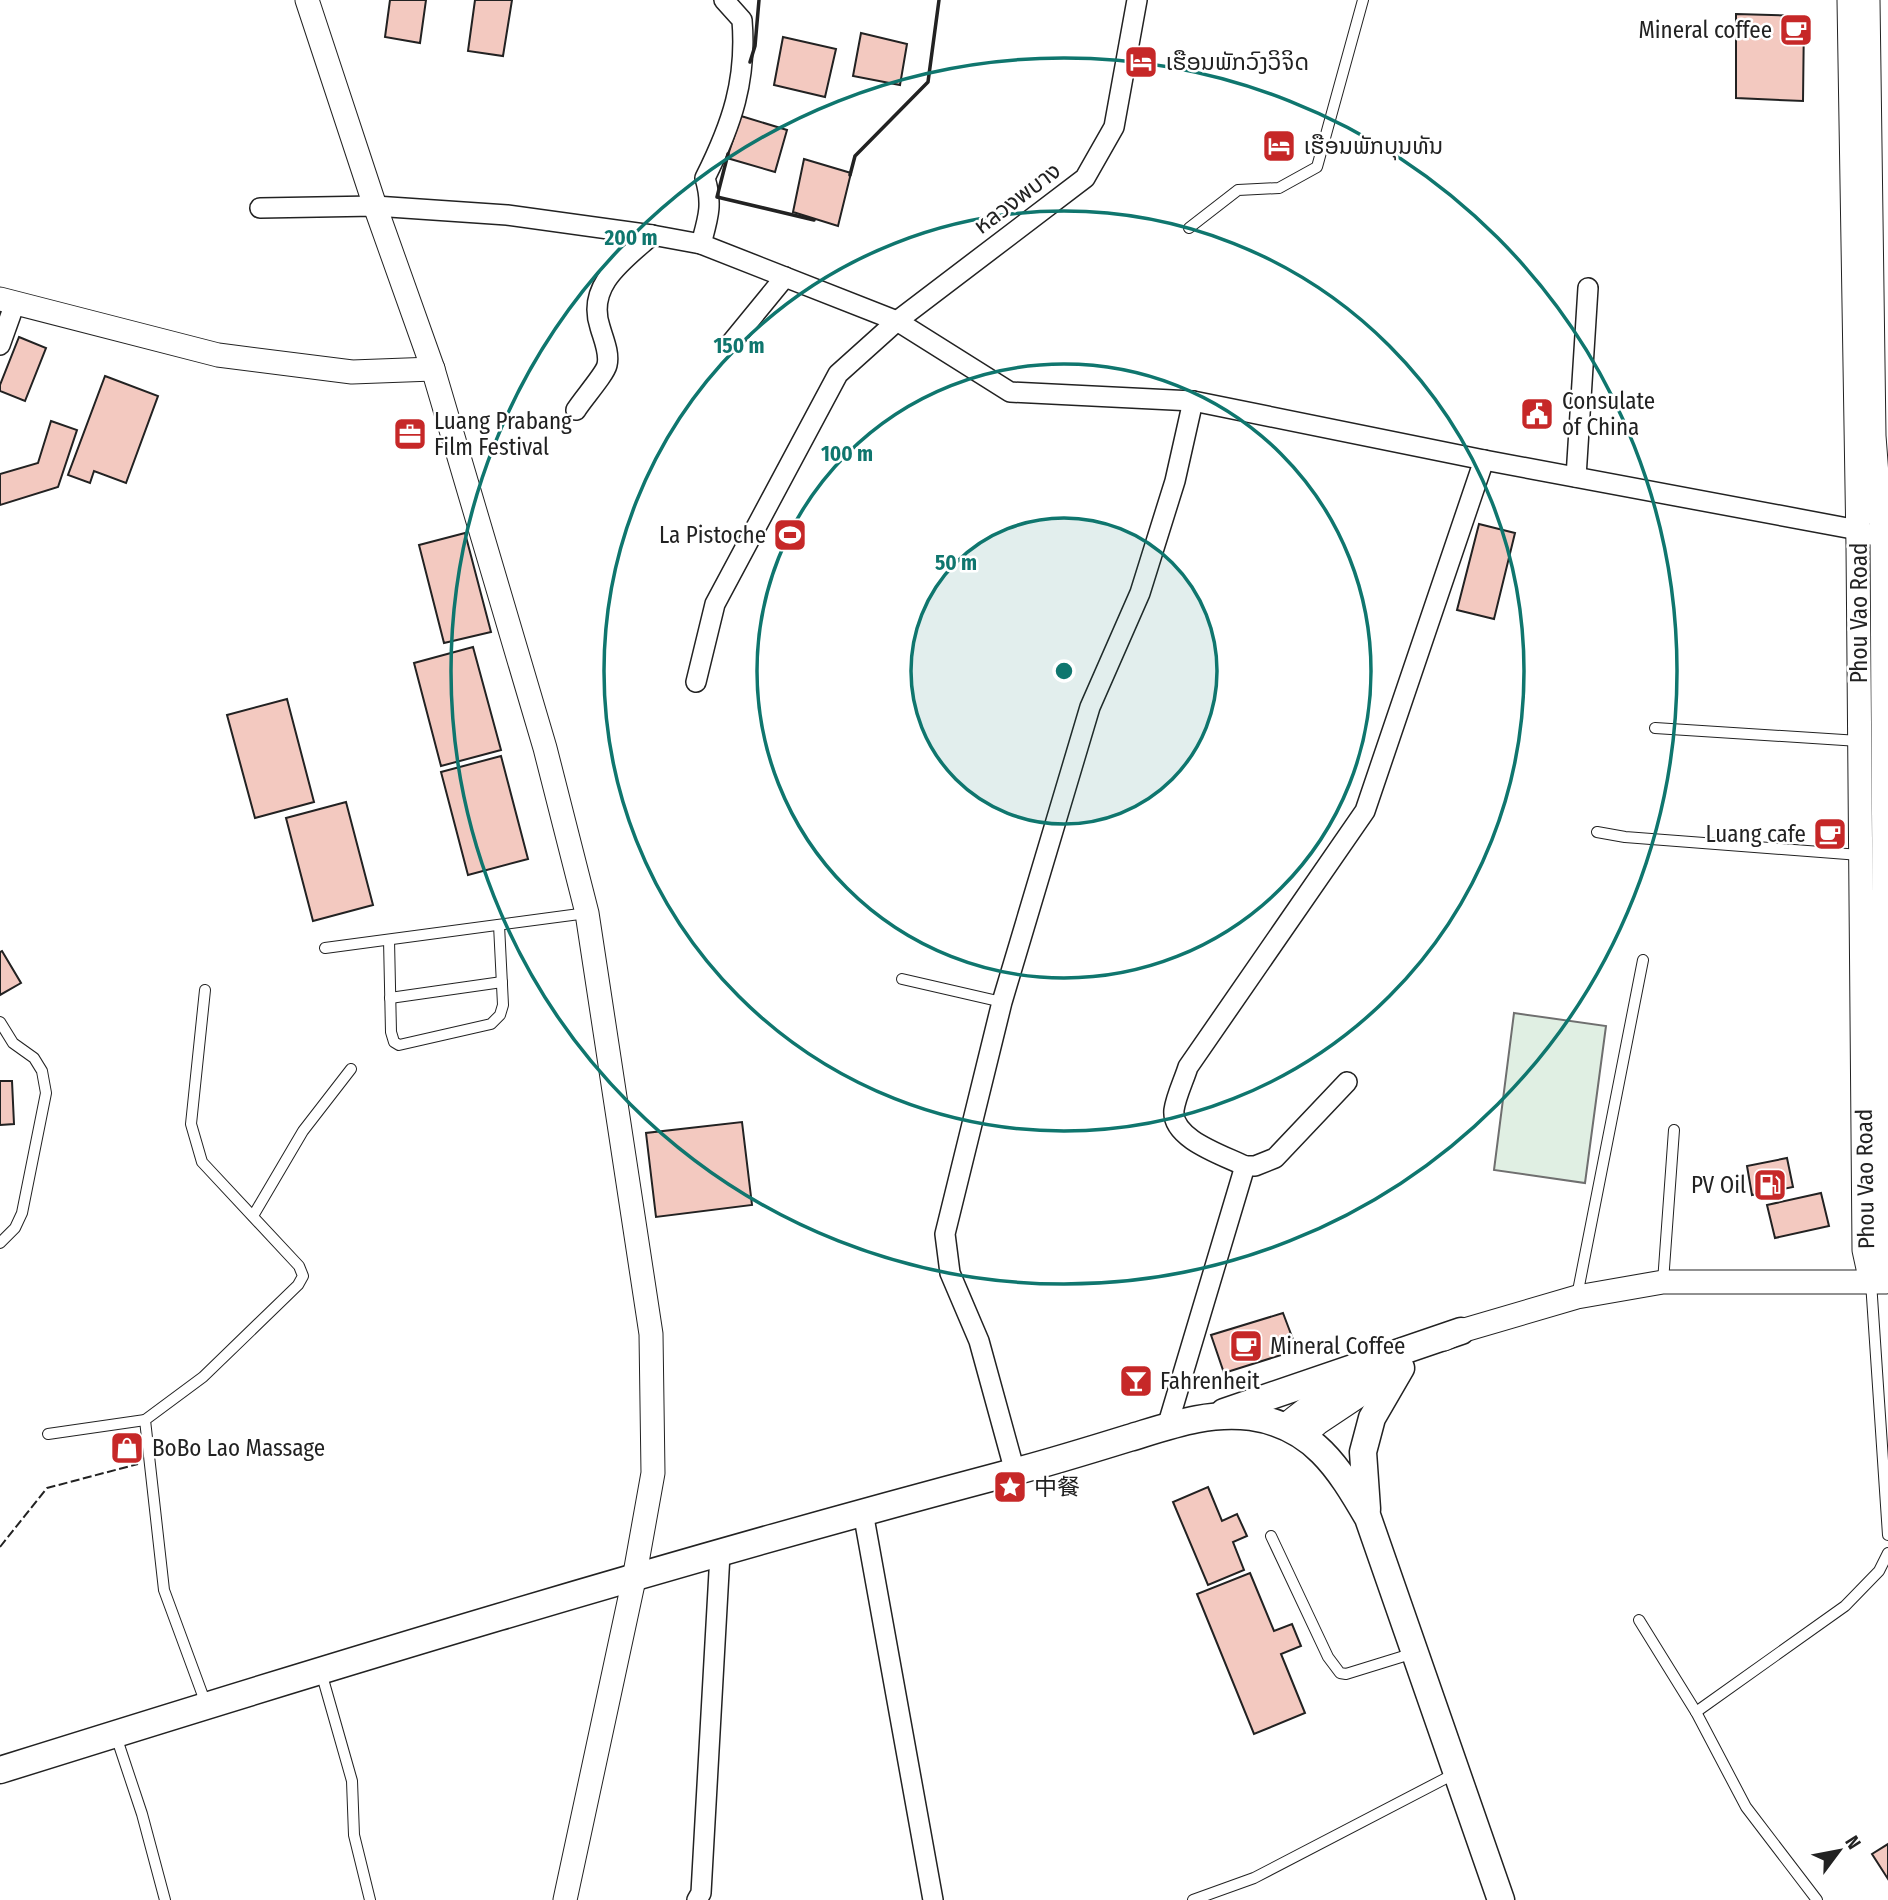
<svg xmlns="http://www.w3.org/2000/svg" width="1888" height="1900" viewBox="0 0 1888 1900" font-family="'Fira Sans Condensed','Noto Sans SC','Noto Sans Lao','Noto Sans Thai',sans-serif">
  <style>
    .green { fill: #e0efe3; stroke: #6f6f6f; stroke-width: 2 }
    .building { fill: #f3c9c0; stroke: #222; stroke-width: 2 }
    .lines { fill: none; stroke-linecap: round; stroke-linejoin: round }
    .service-casing { stroke: #222; stroke-width: 12 }
    .minor-casing { stroke: #222; stroke-width: 22 }
    .tertiary-casing { stroke: #222; stroke-width: 25 }
    .secondary-casing { stroke: #222; stroke-width: 29 }
    .service { stroke: #fff; stroke-width: 10 }
    .minor { stroke: #fff; stroke-width: 19 }
    .tertiary { stroke: #fff; stroke-width: 23 }
    .secondary { stroke: #fff; stroke-width: 26 }
    .fence { stroke: #222; stroke-width: 2; stroke-dasharray: 9 3.5; stroke-linecap: butt }
    .wall { stroke: #222; stroke-width: 3.5 }
    .ring { fill: none; stroke: #0f766e; stroke-width: 3.5 }
    .labels { text-anchor: middle; stroke-width: 5; stroke-linejoin: round; paint-order: stroke }
    .poi-label { font-size: 23px; fill: #222; stroke: #fff; text-anchor: start }
    .street-label { font-size: 23px; fill: #222; stroke: #fff }
    .centre { fill: #0f766e; stroke: #fff; stroke-width: 3.5 }
    .ring-label { font-size: 21px; text-anchor: middle; font-weight: bold; fill: #0f766e; stroke: #fff; stroke-width: 5; stroke-linejoin: round; paint-order: stroke }
  </style>
  <rect width="100%" height="100%" fill="#fff"/>
  <path class="green" d="M1514 1013 1606 1026 1585 1183 1494 1170Z"/>
  <g class="building">
    <path d="M390 0H426L420 43 385 37Z"/>
    <path d="M475 0H512L503 56 468 51Z"/>
    <path d="M1736 14 1804 16 1803 101 1736 98Z"/>
    <path d="M861 33 907 44 900 85 853 76Z"/>
    <path d="M783 37 836 49 825 97 774 85Z"/>
    <path d="M741 116 787 130 775 172 727 158Z"/>
    <path d="M804 159 851 173 838 226 793 212Z"/>
    <path d="M19 337 46 348 25 401 0 391V385Z"/>
    <path d="M105 376 158 396 126 483 94 471 90 483 68 475Z"/>
    <path d="M51 421 77 430 58 487 0 505V474L38 463Z"/>
    <path d="M1479 524 1515 533 1494 619 1457 610Z"/>
    <path d="M465 533 491 632 444 643 419 545Z"/>
    <path d="M473 647 501 750 441 766 414 663Z"/>
    <path d="M287 699 314 802 255 818 227 715Z"/>
    <path d="M501 756 528 859 468 875 441 772Z"/>
    <path d="M346 802 373 905 313 921 286 818Z"/>
    <path d="M2 951 21 983 0 995V952Z"/>
    <path d="M0 1081H12L14 1124 0 1125Z"/>
    <path d="M742 1122 752 1205 656 1217 646 1133Z"/>
    <path d="M1787 1158 1793 1187 1752 1195 1747 1166Z"/>
    <path d="M1821 1193 1829 1226 1775 1238 1767 1205Z"/>
    <path d="M1283 1313 1297 1350 1224 1373 1211 1335Z"/>
    <path d="M1208 1487 1222 1521 1237 1514 1247 1536 1233 1542 1244 1570 1208 1585 1173 1502Z"/>
    <path d="M1250 1573 1274 1631 1292 1624 1301 1646 1281 1654 1305 1713 1254 1734 1197 1594Z"/>
    <path d="M1888 1844V1879L1872 1854Z"/>
  </g>
  <g class="lines">
    <defs>
      <g id="service">
        <path d="M1189 228 1238 190 1279 188 1317 167 1363 0"/>
        <path d="M1655 728 1859 741"/>
        <path d="M1597 832 1625 837 1860 855"/>
        <path d="M389 940 391 1032 394 1042 399 1045 491 1024 500 1015 503 1005 499 925"/>
        <path d="M325 948 587 913"/>
        <path d="M902 979 1002 1002"/>
        <path d="M205 990 191 1124 202 1162 299 1266 303 1276 298 1285 203 1377 145 1420 164 1590 206 1704"/>
        <path d="M390 998 502 982"/>
        <path d="M0 1022 13 1043 34 1058 42 1071 46 1093 22 1213 15 1228 0 1243"/>
        <path d="M253 1216 303 1131 351 1069"/>
        <path d="M1663 1282 1674 1130"/>
        <path d="M1871 1282 1888 1535"/>
        <path d="M1577 1296 1643 960"/>
        <path d="M48 1434 145 1420"/>
        <path d="M1271 1536 1328 1657 1340 1673 1346 1674 1414 1653"/>
        <path d="M1639 1620 1696 1712 1746 1807 1817 1900"/>
        <path d="M321 1672 352 1781 354 1835 370 1900"/>
        <path d="M1696 1712 1845 1606 1879 1571 1888 1553"/>
        <path d="M116 1736 142 1814 165 1900"/>
        <path d="M1193 1900 1254 1878 1454 1774"/>
      </g>
      <g id="minor">
        <path d="M260 208 375 206 507 215 652 235 701 244 897 321 1010 392 1193 401 1484 460 1858 530 1871 535"/>
        <path d="M701 244C708 218 713 205 705 178 732 124 747 80 742 20L724 0"/>
        <path d="M731 343 785 277"/>
        <path d="M0 345 15 303"/>
        <path d="M576 410C582 400 605 374 607 365 610 353 603 338 600 327 586 285 624 260 652 235"/>
        <path d="M1576 477 1588 288"/>
        <path d="M696 682 715 604 838 374 897 321 1085 178 1114 127 1137 0"/>
        <path d="M1245 1166C1223 1155 1171 1139 1174 1110 1176 1096 1184 1080 1188 1067L1365 811 1484 460"/>
        <path d="M1167 1427 1245 1166H1255L1275 1158 1347 1082"/>
        <path d="M1015 1472 979 1341 950 1273 945 1234 1002 1002 1090 707 1140 593 1175 481 1193 401"/>
        <path d="M863 1512 933 1900"/>
        <path d="M697 1900 701 1893 720 1554"/>
      </g>
      <g id="tertiary">
        <path d="M307 0 375 206 433 369 545 748 587 913 651 1334 653 1473 634 1579 565 1900"/>
        <path d="M1849 0 1858 547 1864 1250 1871 1282 1886 1258 1882 540 1874 436 1868 0"/>
        <path d="M0 299 218 355 352 372 433 369"/>
        <path d="M1444 1339 1461 1331 1577 1297 1663 1282H1885"/>
        <path d="M1286 1425C1311 1403 1338 1387 1368 1374"/>
        <path d="M1303 1436 1318 1423 1387 1377"/>
      </g>
      <g id="secondary">
        <path d="M1224 1412 1461 1331"/>
        <path d="M1367 1509 1363 1452 1372 1418 1401 1368"/>
        <path d="M0 1770C332 1666 666 1564 1002 1475 1045 1464 1087 1451 1129 1438 1169 1426 1209 1411 1251 1417 1313 1426 1339 1468 1368 1518L1501 1900"/>
      </g>
    </defs>
    <use href="#service" class="service-casing"/>
    <use href="#minor" class="minor-casing"/>
    <use href="#tertiary" class="tertiary-casing"/>
    <use href="#secondary" class="secondary-casing"/>
    <use href="#service" class="service"/>
    <use href="#minor" class="minor"/>
    <use href="#tertiary" class="tertiary"/>
    <use href="#secondary" class="secondary"/>
    <path class="fence" d="M0 1547 47 1488 138 1464"/>
    <g class="wall">
      <path d="M750 62 755 46 759 0"/>
      <path d="M728 154 717 197 814 220"/>
      <path d="M850 175 855 156 928 82 939 0"/>
    </g>
  </g>
  <circle cx="1064" cy="671" r="153" fill="#0f766e" fill-opacity=".12"/>
  <g class="ring">
    <circle cx="1064" cy="671" r="153"/>
    <circle cx="1064" cy="671" r="307"/>
    <circle cx="1064" cy="671" r="460"/>
    <circle cx="1064" cy="671" r="613"/>
  </g>
  <defs>
    <symbol id="cafe-square" viewBox="-11 -11 22 22"><rect x="-9" y="-9" width="18" height="18" rx="4" fill="#c62828" stroke="#fff"/><path d="M-5.5-4.5H6V0H3Q3 3.5 0 3.5H-2.5Q-5.5 3.5-5.5 0ZM3-3.2v2h1.7v-2ZM-6 4.5H4V6H-6Z" fill="#fff"/></symbol>
    <symbol id="hotel-square" viewBox="-11 -11 22 22"><rect x="-9" y="-9" width="18" height="18" rx="4" fill="#c62828" stroke="#fff"/><path d="M-6-4.5h1.5V1H6V5H4.5V3h-9V5H-6ZM-4 0a1.8 1.8 0 1 1 3.6 0ZM.5 0V-2.5h3Q6-2.5 6 0Z" fill="#fff"/></symbol>
    <symbol id="civic-square" viewBox="-11 -11 22 22"><rect x="-9" y="-9" width="18" height="18" rx="4" fill="#c62828" stroke="#fff"/><path d="M-.6-6.5H3V-4.5H.6V-3L4-1V1h2V6H-6V1h2V-1L-.6-3ZM-1.2 2.5V6h2.4V2.5Z" fill="#fff"/></symbol>
    <symbol id="office-square" viewBox="-11 -11 22 22"><rect x="-9" y="-9" width="18" height="18" rx="4" fill="#c62828" stroke="#fff"/><path d="M-6-3h4V-5.5h4V-3h4V5H-6ZM-1-4.5V-3h2v-1.5ZM-6 0V1H6V0Z" fill="#fff"/></symbol>
    <symbol id="stadium-square" viewBox="-11 -11 22 22"><rect x="-9" y="-9" width="18" height="18" rx="4" fill="#c62828" stroke="#fff"/><path d="M0-5a6.5 5 0 1 0 0 10a6.5 5 0 1 0 0-10ZM-3.5-1.8h7v3.6h-7Z" fill="#fff"/></symbol>
    <symbol id="fuel-square" viewBox="-11 -11 22 22"><rect x="-9" y="-9" width="18" height="18" rx="4" fill="#c62828" stroke="#fff"/><path d="M-5.5-6h7V0h2V4h1.3V-2.5L3-4.5l.8-.8L6-3V5H2.5V1h-1V6h-7ZM-4.2-4.7v3.2H.2V-4.7Z" fill="#fff"/></symbol>
    <symbol id="bar-square" viewBox="-11 -11 22 22"><rect x="-9" y="-9" width="18" height="18" rx="4" fill="#c62828" stroke="#fff"/><path d="M-6-5H6L.8 .8V4.5H3.5V6h-7V4.5H-.8V.8Z" fill="#fff"/></symbol>
    <symbol id="shop-square" viewBox="-11 -11 22 22"><rect x="-9" y="-9" width="18" height="18" rx="4" fill="#c62828" stroke="#fff"/><path d="M-5-2.5h2.3a2.7 3.5 0 0 1 5.4 0H5L5.5 6h-11ZM-1.5-2.5h3a1.5 2.3 0 0 0-3 0Z" fill="#fff"/></symbol>
    <symbol id="sight-square" viewBox="-11 -11 22 22"><rect x="-9" y="-9" width="18" height="18" rx="4" fill="#c62828" stroke="#fff"/><path d="M0-6L1.8-2.2L6-1.7L2.9 1.2L3.7 5.4L0 3.3L-3.7 5.4L-2.9 1.2L-6-1.7L-1.8-2.2Z" fill="#fff"/></symbol>
  </defs>
  <g fill-rule="evenodd">
    <use href="#cafe-square" x="1777" y="11" width="38" height="38"/>
    <use href="#hotel-square" x="1122" y="43" width="38" height="38"/>
    <use href="#hotel-square" x="1260" y="127" width="38" height="38"/>
    <use href="#civic-square" x="1518" y="395" width="38" height="38"/>
    <use href="#office-square" x="391" y="415" width="38" height="38"/>
    <use href="#stadium-square" x="771" y="516" width="38" height="38"/>
    <use href="#cafe-square" x="1811" y="815" width="38" height="38"/>
    <use href="#fuel-square" x="1751" y="1166" width="38" height="38"/>
    <use href="#cafe-square" x="1227" y="1327" width="38" height="38"/>
    <use href="#bar-square" x="1117" y="1362" width="38" height="38"/>
    <use href="#shop-square" x="108" y="1429" width="38" height="38"/>
    <use href="#sight-square" x="991" y="1468" width="38" height="38"/>
  </g>
  <g class="labels">
    <g class="poi-label">
      <text x="1772" y="38" text-anchor="end">Mineral coffee</text>
      <text x="1166" y="70">ເຮືອນພັກວົງວິຈິດ</text>
      <text x="1304" y="154">ເຮືອນພັກບຸນທັນ</text>
      <text x="1562" y="409">Consulate<tspan x="1562" dy="26">of China</tspan></text>
      <text x="434" y="429">Luang Prabang<tspan x="434" dy="26">Film Festival</tspan></text>
      <text x="766" y="543" text-anchor="end">La Pistoche</text>
      <text x="1806" y="842" text-anchor="end">Luang cafe</text>
      <text x="1746" y="1193" text-anchor="end">PV Oil</text>
      <text x="1270" y="1354">Mineral Coffee</text>
      <text x="1160" y="1389">Fahrenheit</text>
      <text x="152" y="1456">BoBo Lao Massage</text>
      <text x="1034" y="1495">中餐</text>
    </g>
    <g class="street-label">
      <text transform="translate(1017 198) rotate(-37)" y="8">หลวงพบาง</text>
      <text transform="translate(1859 613) rotate(-90)" y="8">Phou Vao Road</text>
      <text transform="translate(1865 1179) rotate(-91)" y="8">Phou Vao Road</text>
    </g>
  </g>
  <circle cx="1064" cy="671" r="10" class="centre"/>
  <g class="ring-label">
    <text x="631" y="245">200 m</text>
    <text x="739" y="353">150 m</text>
    <text x="847" y="461">100 m</text>
    <text x="956" y="570">50 m</text>
  </g>
  <g transform="translate(1839 1851) rotate(58)" stroke="#ffffff" stroke-width="5" paint-order="stroke">
  <path d="M0-5L12 26L0 18L-12 26Z" fill="#222222"/>
  <text y="-10" font-size="19" font-weight="bold" text-anchor="middle" fill="#222222">N</text>
  </g>
</svg>
